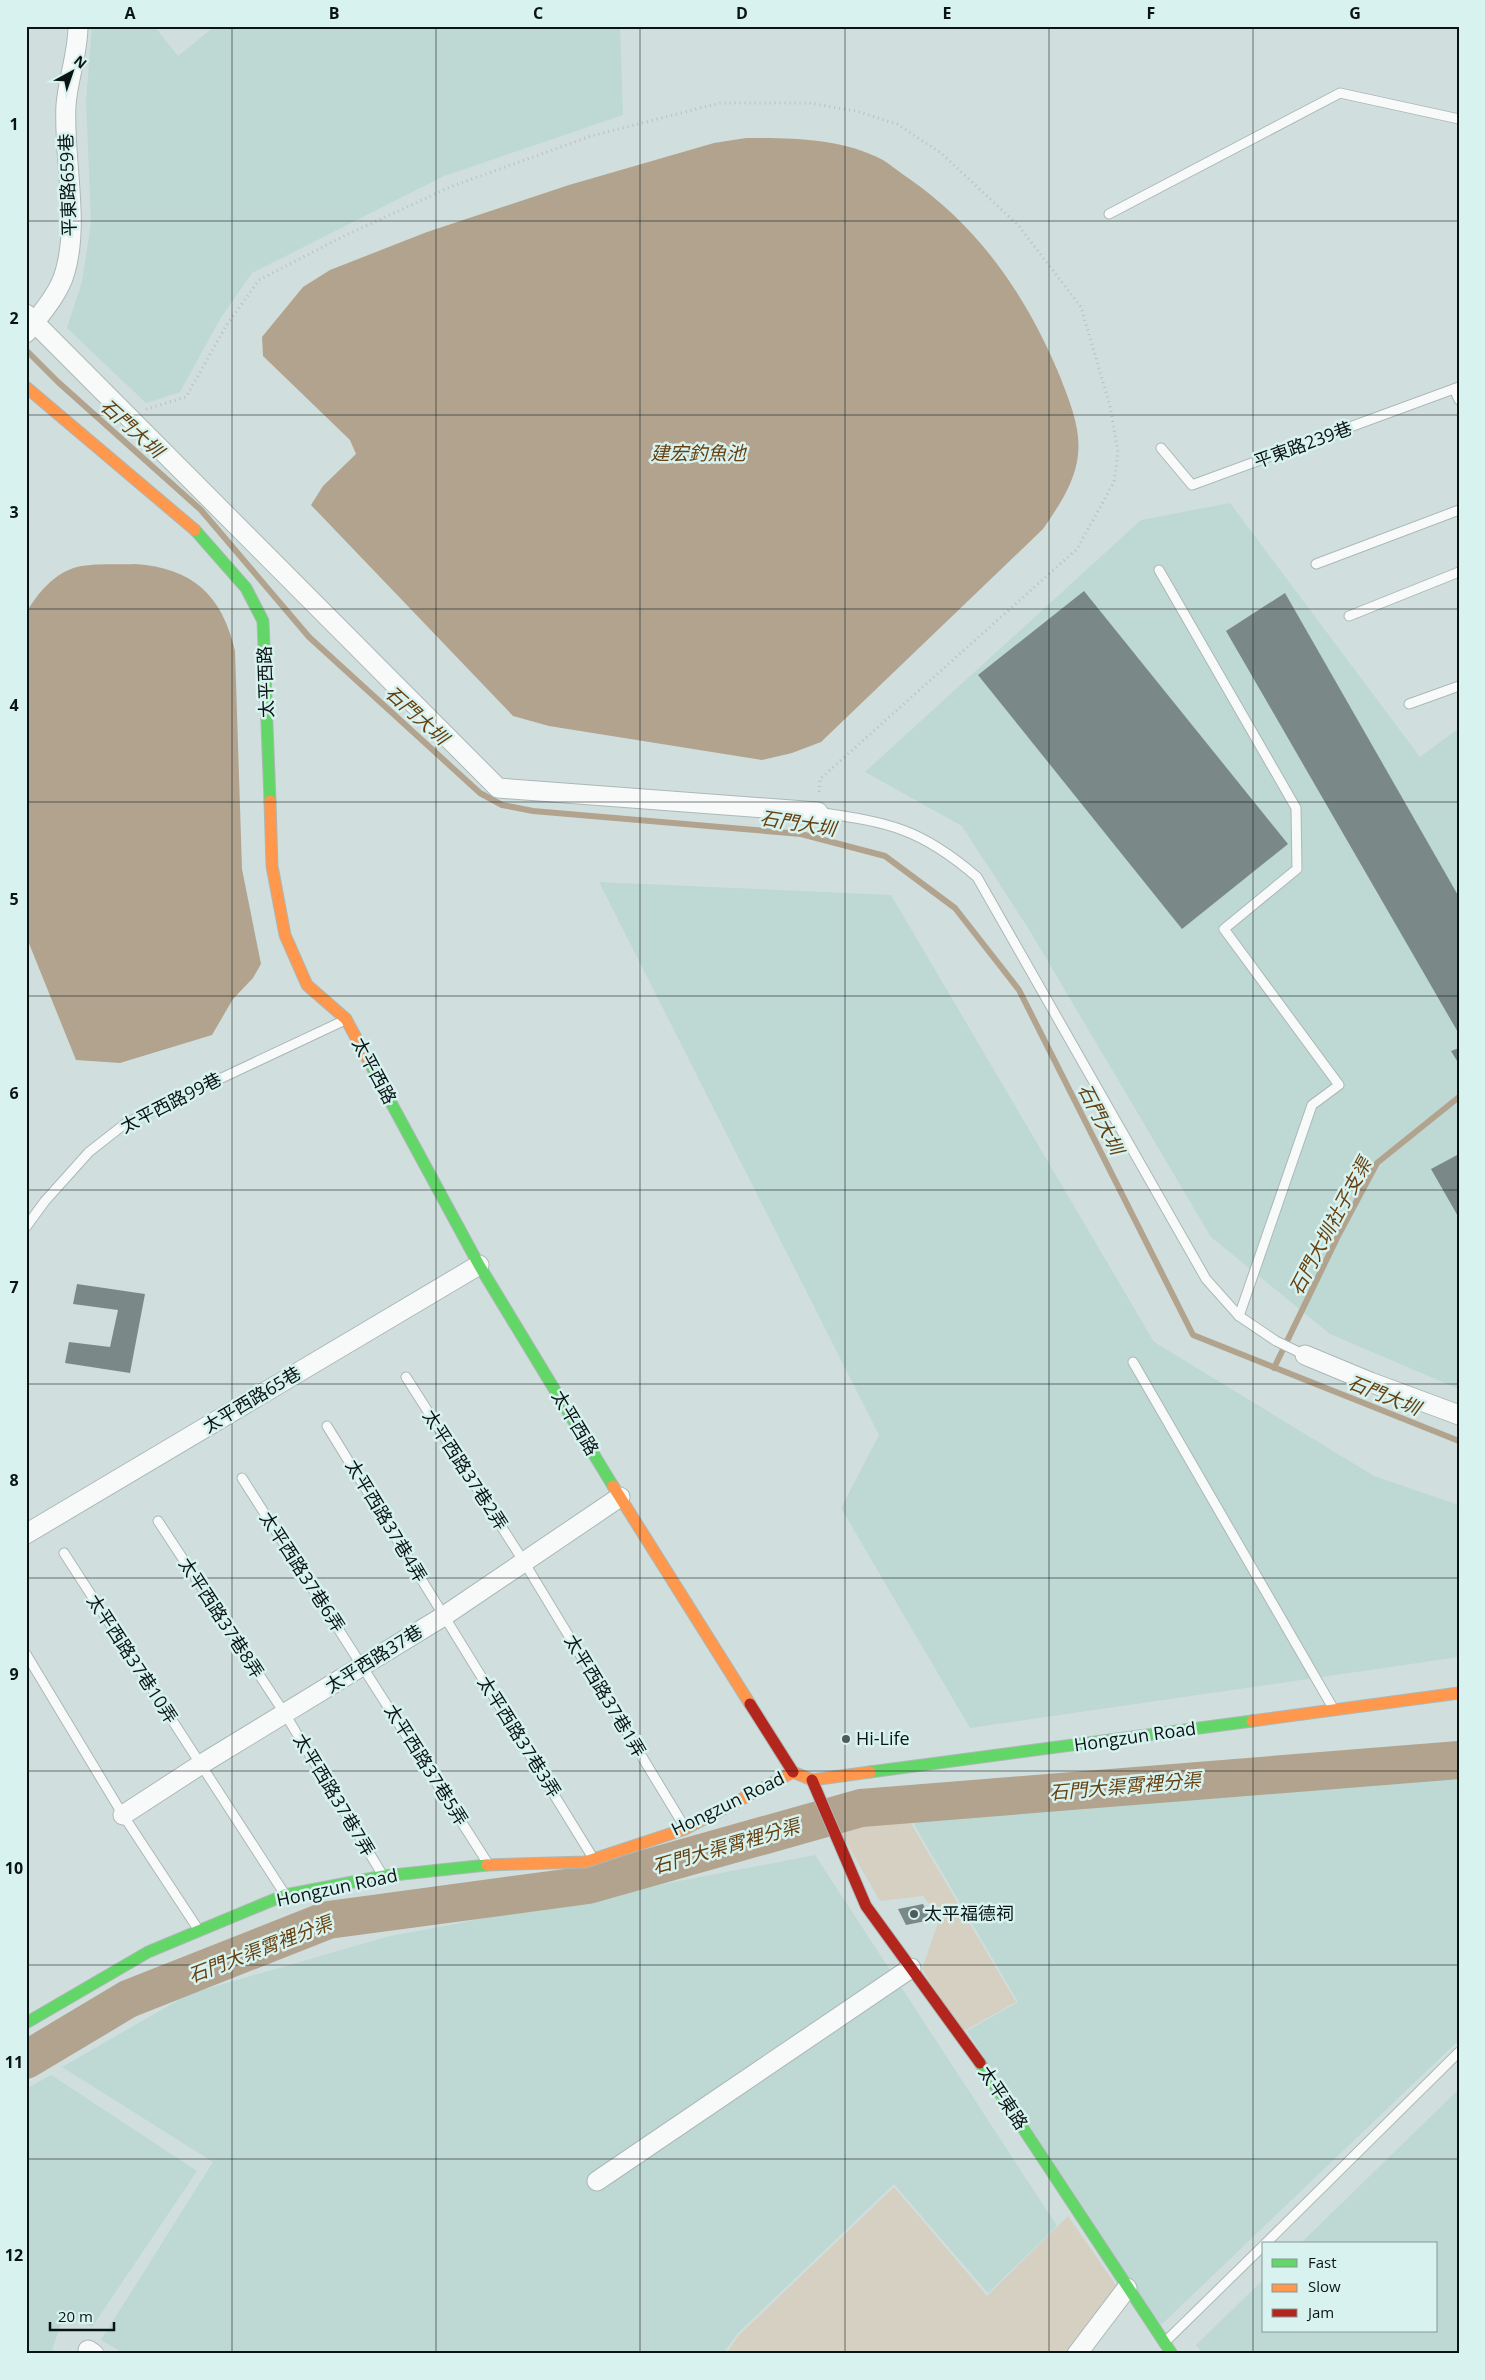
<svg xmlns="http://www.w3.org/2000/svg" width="1485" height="2380" viewBox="0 0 1485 2380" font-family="'Open Sans','Noto Sans TC',sans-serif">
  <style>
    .built { fill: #bed8d4 }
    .green { fill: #d6d0c3 }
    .water { fill: #b2a38f }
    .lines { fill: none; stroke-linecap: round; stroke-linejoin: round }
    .stream { stroke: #b2a38f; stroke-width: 6 }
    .river { stroke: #b2a38f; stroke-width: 38 }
    .building { fill: #7a8988 }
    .lane-casing { stroke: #acb8b6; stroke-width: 11 }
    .street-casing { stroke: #acb8b6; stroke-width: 21 }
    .fast-casing { stroke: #acb8b6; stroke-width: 13 }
    .slow-casing { stroke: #acb8b6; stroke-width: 13 }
    .jam-casing { stroke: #acb8b6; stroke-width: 13 }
    .path { stroke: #bbbfbe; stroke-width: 3; stroke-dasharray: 1 4; stroke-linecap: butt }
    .lane { stroke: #f8fafa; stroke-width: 9 }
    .street { stroke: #f8fafa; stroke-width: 19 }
    .fast { stroke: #63d668; stroke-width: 11 }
    .slow { stroke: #ff974d; stroke-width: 11 }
    .jam { stroke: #b3261e; stroke-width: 11 }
    .grid { fill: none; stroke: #0a1413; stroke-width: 1; stroke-opacity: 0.55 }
    .poi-dot { fill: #4f5b5a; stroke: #d7f2ef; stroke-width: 2 }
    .labels { text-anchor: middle; stroke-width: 5; stroke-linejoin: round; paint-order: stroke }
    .street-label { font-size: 18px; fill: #0a1413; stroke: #d7f2ef }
    .poi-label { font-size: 18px; fill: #0a1413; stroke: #d7f2ef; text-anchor: start }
    .water-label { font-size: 19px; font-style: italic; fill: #674010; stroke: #d7f2ef }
    .neatline { fill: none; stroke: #0a1413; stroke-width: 2 }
    .grid-label { font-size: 16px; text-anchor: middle; font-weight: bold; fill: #0a1413 }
  </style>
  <rect width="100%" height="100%" fill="#d0dfdd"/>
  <g class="built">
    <path d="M92 26H154L178 56 215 26H620L623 115 444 176 252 273 220 319 180 392 146 403 67 328 82 282 91 223 86 101Z"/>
    <path d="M1230 503 1420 757 1459 728V1389L1330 1334 1211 1237 1030 931 962 826 865 772 1141 520Z"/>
    <path d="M599 882 891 895 1154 1342 1374 1476 1459 1505V1657L970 1728 841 1508 879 1435Z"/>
    <path d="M1459 1772V2040L1161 2325 967 2031 1018 2002 905 1809Z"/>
    <path d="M815 1855 1057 2226 988 2293 894 2184 738 2333 723 2354H125L101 2340 213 2162 62 2067 189 1994 386 1937Z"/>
    <path d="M51 2075 197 2171 92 2327 65 2314 52 2349 59 2354H26V2089Z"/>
    <path d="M1459 2089V2354H1203L1196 2345 1264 2279V2331H1436V2244H1300Z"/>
  </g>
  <g class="green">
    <path d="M903 1810 1016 2002 962 2032 922 1969 940 1917 923 1896 880 1901 834 1821 862 1813Z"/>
    <path d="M894 2187 987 2296 1068 2216 1120 2291 1072 2354H726L739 2335Z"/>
  </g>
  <g class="water">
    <path d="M746 138C792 138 841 138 883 160 892 166 902 174 911 180 981 229 1029 300 1061 379 1070 403 1081 428 1078 455 1075 483 1058 507 1043 529L821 742 792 753 762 760 549 726 513 716 311 505 323 486 356 454 350 440 263 356 262 337 303 287 330 270 427 232 569 185 714 143Z"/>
    <path d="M135 564C193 568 222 595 235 651L242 869 261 964 253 978 233 999 212 1035 120 1063 76 1060 26 936V613C37 594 54 573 77 567 94 563 117 565 135 564Z"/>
  </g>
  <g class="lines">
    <g class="stream">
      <path d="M26 350 58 382 201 510 309 637 480 793 502 805 533 811 801 834 885 856 955 908 1019 990 1193 1335 1459 1441"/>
      <path d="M1274 1368 1339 1234 1377 1163 1459 1097"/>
    </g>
    <path class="river" d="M26 2060 128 1999 328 1920 588 1885 861 1808 1459 1760"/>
  </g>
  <g class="building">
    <path d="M1084 591 1288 844 1182 929 978 675Z"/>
    <path d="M1285 593 1459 897V1034L1226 631Z"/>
    <path d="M1459 1048V1064L1451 1051Z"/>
    <path d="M1459 1154V1218L1431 1169Z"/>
    <path d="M77 1284 145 1294 130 1373 65 1363 69 1342 110 1347 118 1310 73 1304Z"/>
    <path d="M923 1904 931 1920 906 1925 898 1909Z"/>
  </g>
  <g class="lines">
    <defs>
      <g id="lane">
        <path d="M1109 214 1340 93 1459 119"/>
        <path d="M1454 389 1459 400"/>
        <path d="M1161 448 1192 485 1459 387"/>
        <path d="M1316 564 1459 510"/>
        <path d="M1159 570 1296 808 1297 869 1224 929 1339 1085 1312 1105 1239 1316"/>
        <path d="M1349 616 1459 572"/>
        <path d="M1409 704 1459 686"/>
        <path d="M818 812C890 823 920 828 977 877L1206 1279 1239 1316 1276 1341 1305 1355"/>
        <path d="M26 1227 45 1201 89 1152 126 1123 343 1021"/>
        <path d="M1133 1362 1333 1708"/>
        <path d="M406 1377 524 1562 684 1826"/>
        <path d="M327 1426 593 1858"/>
        <path d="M242 1478 487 1862"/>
        <path d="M158 1521 285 1714 382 1874"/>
        <path d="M64 1553 284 1893"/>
        <path d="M26 1654 123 1815 198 1929"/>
        <path d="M1265 2244 1459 2052"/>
        <path d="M1166 2341 1264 2245"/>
      </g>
      <g id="street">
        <path d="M26 314 498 788 818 812"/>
        <path d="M26 333C40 315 59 294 65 272 80 221 63 158 66 105 68 79 78 53 78 26"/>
        <path d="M1305 1355 1370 1382 1459 1415"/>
        <path d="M26 1534 479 1265"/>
        <path d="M123 1815 200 1765 444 1616 620 1497"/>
        <path d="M597 2181 911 1968"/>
        <path d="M88 2350 94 2354"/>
        <path d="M1077 2354 1127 2288"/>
      </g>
      <g id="fast">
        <path d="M195 530 246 588 263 621 270 801"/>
        <path d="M369 1062 479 1265 613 1486"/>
        <path d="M870 1772 1252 1721"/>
        <path d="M26 2023 148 1952 285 1895 384 1876 487 1865"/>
        <path d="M980 2063 1172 2354"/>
      </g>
      <g id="slow">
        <path d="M26 387 195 530"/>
        <path d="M270 801 272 866 285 935 307 985 346 1019 369 1062"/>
        <path d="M613 1486 750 1704"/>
        <path d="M1252 1721 1459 1693"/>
        <path d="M487 1865 585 1862 685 1829 793 1772 812 1780 870 1772"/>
      </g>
      <g id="jam">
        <path d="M750 1704 793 1772"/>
        <path d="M812 1780 866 1906 980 2063"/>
      </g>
    </defs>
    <use href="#lane" class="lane-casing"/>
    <use href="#street" class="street-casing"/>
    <use href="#fast" class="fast-casing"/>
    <use href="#slow" class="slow-casing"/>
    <use href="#jam" class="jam-casing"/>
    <path class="path" d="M146 409 186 397 226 326 259 280 338 239 450 187 591 136 720 103H809L856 111 897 124 941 153 1018 225 1081 307 1110 406 1118 452 1114 482 1077 549 820 779 819 794"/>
    <use href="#lane" class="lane"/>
    <use href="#street" class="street"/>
    <use href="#fast" class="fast"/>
    <use href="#slow" class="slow"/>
    <use href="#jam" class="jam"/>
  </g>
  <path class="grid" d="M232 26V2354M436 26V2354M640 26V2354M845 26V2354M1049 26V2354M1253 26V2354M26 221H1459M26 415H1459M26 609H1459M26 802H1459M26 996H1459M26 1190H1459M26 1384H1459M26 1578H1459M26 1771H1459M26 1965H1459M26 2159H1459"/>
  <g class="poi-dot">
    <circle cx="846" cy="1739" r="5"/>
    <circle cx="914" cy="1914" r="5"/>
  </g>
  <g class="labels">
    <g class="street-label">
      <text transform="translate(68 185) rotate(-92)" y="6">平東路659巷</text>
      <text transform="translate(1303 445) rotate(-20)" y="6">平東路239巷</text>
      <text transform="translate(266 682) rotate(-92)" y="6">太平西路</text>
      <text transform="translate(374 1071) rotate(62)" y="6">太平西路</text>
      <text transform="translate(171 1103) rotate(-27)" y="6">太平西路99巷</text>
      <text transform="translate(252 1400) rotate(-31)" y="6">太平西路65巷</text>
      <text transform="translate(575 1423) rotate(59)" y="6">太平西路</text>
      <text transform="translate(465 1470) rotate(57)" y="6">太平西路37巷2弄</text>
      <text transform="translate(386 1521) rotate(59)" y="6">太平西路37巷4弄</text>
      <text transform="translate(302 1572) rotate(57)" y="6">太平西路37巷6弄</text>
      <text transform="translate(221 1618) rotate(57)" y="6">太平西路37巷8弄</text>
      <text transform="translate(132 1659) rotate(57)" y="6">太平西路37巷10弄</text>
      <text transform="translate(374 1659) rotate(-32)" y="6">太平西路37巷</text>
      <text transform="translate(605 1696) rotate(59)" y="6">太平西路37巷1弄</text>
      <text transform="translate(519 1737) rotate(58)" y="6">太平西路37巷3弄</text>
      <text transform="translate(1135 1737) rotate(-8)" y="6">Hongzun Road</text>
      <text transform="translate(426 1765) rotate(58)" y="6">太平西路37巷5弄</text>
      <text transform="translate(334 1795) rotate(59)" y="6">太平西路37巷7弄</text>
      <text transform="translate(728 1804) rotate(-26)" y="6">Hongzun Road</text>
      <text transform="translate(337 1888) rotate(-12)" y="6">Hongzun Road</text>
      <text transform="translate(1003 2098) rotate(56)" y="6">太平東路</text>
    </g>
    <g class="poi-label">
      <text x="856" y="1745">Hi-Life</text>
      <text x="924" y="1920">太平福德祠</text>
    </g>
    <g class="water-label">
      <text transform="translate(132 428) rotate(42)" y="7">石門大圳</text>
      <text x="698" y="460">建宏釣魚池</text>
      <text transform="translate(417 715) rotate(42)" y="7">石門大圳</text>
      <text transform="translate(798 823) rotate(9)" y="7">石門大圳</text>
      <text transform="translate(1101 1119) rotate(63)" y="7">石門大圳</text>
      <text transform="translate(1330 1226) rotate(-62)" y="7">石門大圳社子支渠</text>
      <text transform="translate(1384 1395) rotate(22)" y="7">石門大圳</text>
      <text transform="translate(1125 1786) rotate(-5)" y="7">石門大渠霄裡分渠</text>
      <text transform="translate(726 1846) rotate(-16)" y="7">石門大渠霄裡分渠</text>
      <text transform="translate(260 1949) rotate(-21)" y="7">石門大渠霄裡分渠</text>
    </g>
  </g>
  <rect width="1485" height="2380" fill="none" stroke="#d7f2ef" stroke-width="55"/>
  <rect x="1262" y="2242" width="175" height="90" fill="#d7f2ef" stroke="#859997"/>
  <rect x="1272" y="2259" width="25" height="8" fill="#63d668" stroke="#859997"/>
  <text x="1308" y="2268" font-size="15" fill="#0a1413">Fast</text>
  <rect x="1272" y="2284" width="25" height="8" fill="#ff974d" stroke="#859997"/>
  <text x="1308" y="2292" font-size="15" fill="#0a1413">Slow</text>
  <rect x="1272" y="2309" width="25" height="8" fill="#b3261e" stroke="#859997"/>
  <text x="1308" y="2318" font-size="15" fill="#0a1413">Jam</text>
  <g transform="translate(72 72) rotate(40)" stroke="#d7f2ef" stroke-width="4" paint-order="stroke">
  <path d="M0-4L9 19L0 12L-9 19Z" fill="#0a1413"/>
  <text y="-8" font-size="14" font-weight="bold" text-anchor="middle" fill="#0a1413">N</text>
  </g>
  <path d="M50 2322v8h64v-8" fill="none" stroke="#0a1413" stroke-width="2.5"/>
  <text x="58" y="2322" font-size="15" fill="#0a1413" stroke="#d7f2ef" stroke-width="4" paint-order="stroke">20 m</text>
  <rect x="28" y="28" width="1430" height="2324" class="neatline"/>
  <g class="grid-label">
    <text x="130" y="19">A</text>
    <text x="334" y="19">B</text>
    <text x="538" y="19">C</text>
    <text x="742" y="19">D</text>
    <text x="947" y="19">E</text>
    <text x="1151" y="19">F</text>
    <text x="1355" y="19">G</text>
    <text x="14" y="130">1</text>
    <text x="14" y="324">2</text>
    <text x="14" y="518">3</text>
    <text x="14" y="711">4</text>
    <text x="14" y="905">5</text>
    <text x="14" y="1099">6</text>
    <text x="14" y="1293">7</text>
    <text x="14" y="1486">8</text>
    <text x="14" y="1680">9</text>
    <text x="14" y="1874">10</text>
    <text x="14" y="2068">11</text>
    <text x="14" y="2261">12</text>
  </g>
</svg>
